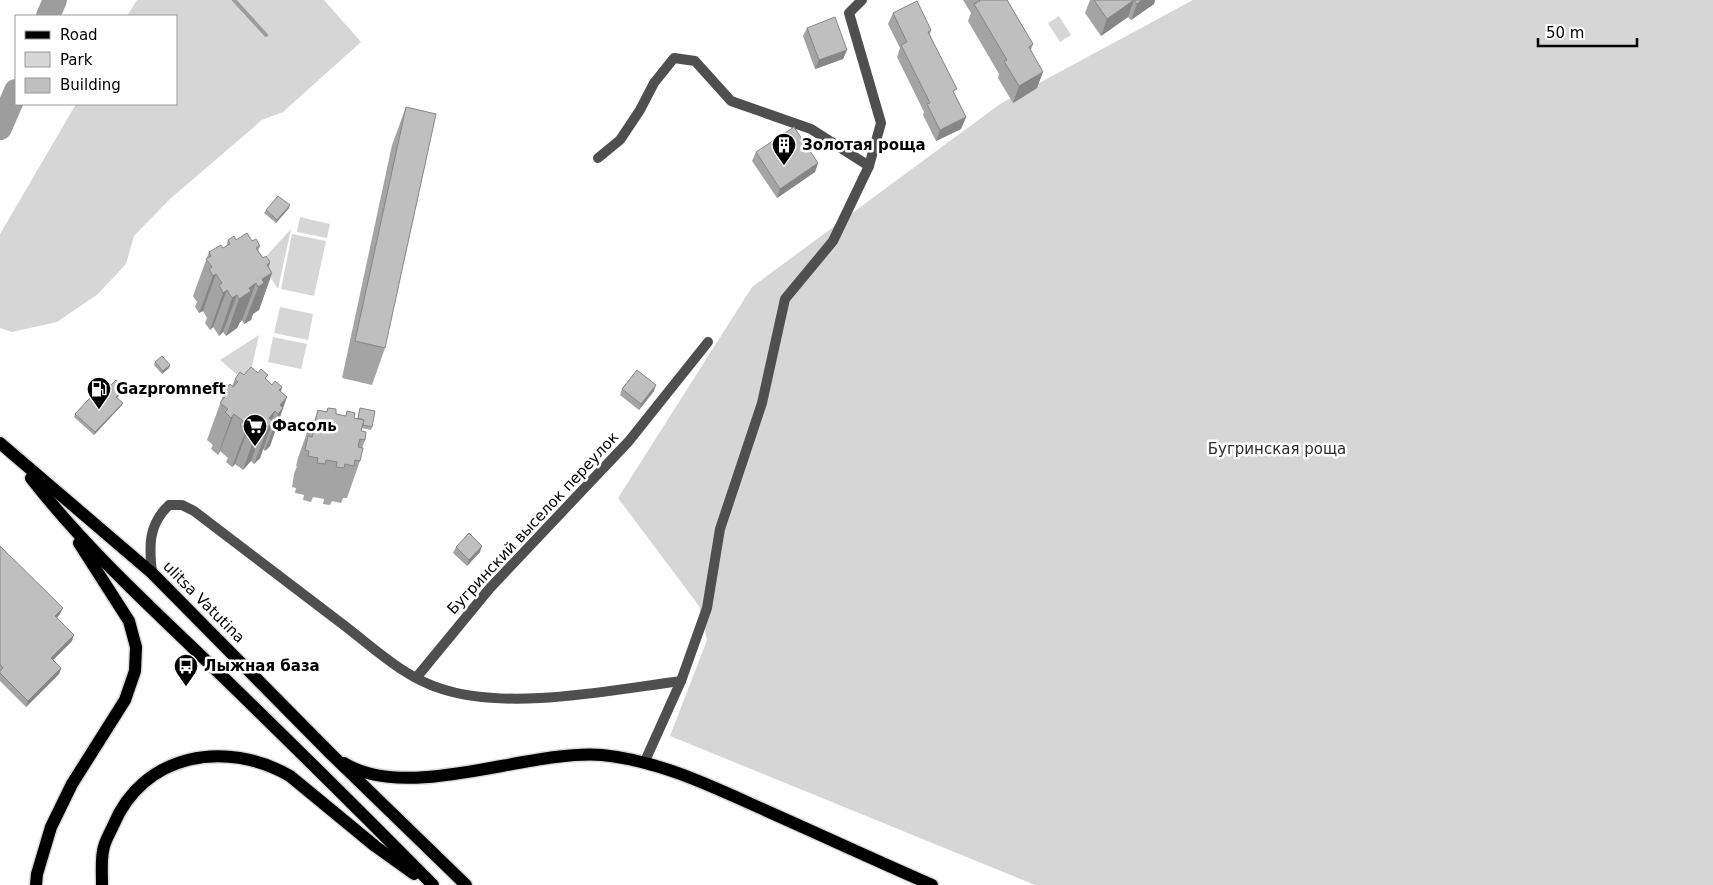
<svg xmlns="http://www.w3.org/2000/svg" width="1713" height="885" viewBox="0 0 1713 885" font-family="'DejaVu Sans',sans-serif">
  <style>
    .green { fill: #d6d6d6 }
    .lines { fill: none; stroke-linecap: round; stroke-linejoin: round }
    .stream { stroke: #9d9d9d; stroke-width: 4 }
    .river { stroke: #9d9d9d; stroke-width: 24 }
    .primary-casing { stroke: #dbdbdb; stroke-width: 15 }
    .street { stroke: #4f4f4f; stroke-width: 10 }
    .primary { stroke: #000; stroke-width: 12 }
    .wall { fill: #a4a4a4 }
    .shaded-wall { fill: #868686 }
    .building { fill: #bfbfbf; stroke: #868686 }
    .labels { text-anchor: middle; stroke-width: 5; stroke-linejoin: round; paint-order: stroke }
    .poi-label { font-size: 15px; font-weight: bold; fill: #000; stroke: #fff; text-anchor: start }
    .park-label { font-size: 15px; fill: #2d2d2d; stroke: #fff }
    .street-label { font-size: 15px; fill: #000; stroke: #fff }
  </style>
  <rect width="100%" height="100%" fill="#fff"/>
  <g class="green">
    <path d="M137 0H324L361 42 283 112 262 120 170 199 134 236 126 264 98 294 57 322 12 332 0 328V234L76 104H176V16H127Z"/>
    <path d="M1193 0H1713V885H1035L670 736 707 640 699 606 618 498 752 287 1000 104Z"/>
    <path d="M1059 16 1071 35 1060 42 1048 23Z"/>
    <path d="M300 217 330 224 327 238 297 232Z"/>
    <path d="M291 229 278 289 261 262Z"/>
    <path d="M292 234 326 241 314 296 281 289Z"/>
    <path d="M280 307 313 314 308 340 274 333Z"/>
    <path d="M259 335 248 384 220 360Z"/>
    <path d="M273 337 307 344 301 369 268 362Z"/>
  </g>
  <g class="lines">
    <path class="stream" d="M234 0 266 35"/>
    <g class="river">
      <path d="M48 16 55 0"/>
      <path d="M0 128 16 91"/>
    </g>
    <defs>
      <g id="primary">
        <path d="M0 443 152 573 331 754 466 885"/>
        <path d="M31 478C86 549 153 609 218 672 290 742 362 813 433 885"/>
        <path d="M344 763C408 803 528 749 602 755 662 761 715 788 769 812 823 836 877 861 932 885"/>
        <path d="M36 885 37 874 51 827 72 784 125 700 135 671 136 647 129 621 79 543"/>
        <path d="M102 885C102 874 101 861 103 851 104 842 110 833 113 826 143 753 226 739 290 776L375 846 414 874"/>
      </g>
    </defs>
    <use href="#primary" class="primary-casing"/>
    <g class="street">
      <path d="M598 158 620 140 640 110 654 83 674 58 695 61 731 101 811 129 869 166"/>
      <path d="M152 573C149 546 148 525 169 505H182L194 511C243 548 292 586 341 623 373 647 403 677 442 689 510 711 611 690 681 681"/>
      <path d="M416 678 490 588 629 441 708 342"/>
      <path d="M645 761 681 681 707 608 720 529 762 403 785 299 833 241 869 166 881 123 849 13 862 0"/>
    </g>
    <use href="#primary" class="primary"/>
  </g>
  <g class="wall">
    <path d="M963 0H1007L1033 44 1031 50 1037 88 1013 103 998 78 999 74 968 21 971 13Z"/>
    <path d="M1090 0H1155L1154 4 1131 20 1128 17 1101 36 1085 13Z"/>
    <path d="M893 13 931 30 930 34 955 95 966 117 961 129 936 141 923 115 924 112 897 57 900 48 888 24Z"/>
    <path d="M807 28 847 50 843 59 815 69 803 36Z"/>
    <path d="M406 107 385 348 372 385 342 378 392 145Z"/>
    <path d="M756 152 818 163 815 172 777 198 752 161Z"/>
    <path d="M289 208 276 223 264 213 266 210Z"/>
    <path d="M228 240H236L252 241 260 246 258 251 263 258 270 262 269 267 272 273 259 310 253 314 251 320 244 324 242 320 240 322 237 328 226 336 223 332 219 336 213 327 210 330 205 323 207 318 203 311 199 313 195 307 197 302 193 296 209 252 223 248 226 247Z"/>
    <path d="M155 362 170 365 169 368 162 374 154 365Z"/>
    <path d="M244 375 266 379 272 385 282 387 281 392 283 408 270 446 265 451 263 449 260 458 254 464 251 461 243 470 235 464 232 467 226 462 228 458 220 451 218 455 211 449 213 445 207 440 225 390 232 386 235 379Z"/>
    <path d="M108 388H125L124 391 117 398 123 403 121 406 94 435 74 417 75 414Z"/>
    <path d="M622 389 654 391 639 410 620 395Z"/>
    <path d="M328 408 336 414 346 416 347 411 354 418H358L360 408 372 427 371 430 362 428 361 431 365 440 362 448 360 461 347 498H343L341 503 332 501 330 505 323 504 324 499 313 497 311 502 303 500 304 495 295 493 296 488 292 487 294 474 297 466H296L298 458 311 421H314L318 410 326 412Z"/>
    <path d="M0 546 60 614 57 618 72 641 53 660 61 668 59 674 26 707 0 681Z"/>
    <path d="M456 547 480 552 467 566 453 553Z"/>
  </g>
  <g class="shaded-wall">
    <path d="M1134 0 1128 17 1101 36 1107 19Z"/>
    <path d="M1142 0H1155L1154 4 1131 20 1137 4Z"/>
    <path d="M847 50 843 59 815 69 819 60Z"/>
    <path d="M1043 72 1037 88 1013 103 1019 86Z"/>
    <path d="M966 117 961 129 936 141 940 130Z"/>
    <path d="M818 163 815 172 777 198 780 189Z"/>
    <path d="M290 205 289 208 276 223 277 220Z"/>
    <path d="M270 262 265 277 272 273 259 310 253 314 251 320 244 324 267 265Z"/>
    <path d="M216 274 203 311 199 313 213 276Z"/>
    <path d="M256 283 242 320 240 322 237 328 226 336 239 299 249 288Z"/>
    <path d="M227 290 213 327 210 330 223 293Z"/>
    <path d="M237 295 223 332 219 336 232 298Z"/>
    <path d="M170 365 169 368 162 374 163 371Z"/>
    <path d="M656 385 654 391 639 410 641 404Z"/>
    <path d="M282 387 273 413 275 411 270 425 273 421 260 458 254 464 268 427 266 425 279 390Z"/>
    <path d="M125 388 124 391 115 400 116 397Z"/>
    <path d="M287 397 270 446 265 451 278 414 280 405Z"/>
    <path d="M123 403 121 406 94 435 95 432Z"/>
    <path d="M234 414 220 451 218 455 231 418Z"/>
    <path d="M264 423 251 461 243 470 256 433Z"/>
    <path d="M249 427 235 464 232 467 246 430Z"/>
    <path d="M482 546 480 552 467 566 469 560Z"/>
    <path d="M63 608 60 614 53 622 55 616Z"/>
    <path d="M74 635 72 641 49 664 51 658Z"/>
    <path d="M61 668 59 674 26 707 28 701Z"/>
  </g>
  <g class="building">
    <path d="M979 0H1007L1033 44 1029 47 1043 72 1019 86 1004 61 1007 60 974 4 980 1Z"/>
    <path d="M1094 0H1134L1107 19Z"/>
    <path d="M1134 0H1142L1137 4Z"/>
    <path d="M917 1 931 30 928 32 957 89 953 91 966 117 940 130 927 104 930 103 901 45 907 42 893 13Z"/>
    <path d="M835 17 847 50 819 60 807 28Z"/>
    <path d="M406 107 436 114 385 348 355 341Z"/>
    <path d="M794 127 818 163 780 189 756 152Z"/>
    <path d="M278 196 290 205 277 220 266 210Z"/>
    <path d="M247 233 252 241 256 239 260 246 256 248 263 258 266 256 270 262 267 265 272 273 262 279 264 283 258 287 256 283 249 288 251 291 239 299 237 295 232 298 227 290 223 293 219 285 222 283 216 274 213 276 209 269 212 267 206 259 211 256 209 252 221 245 223 248 230 244 228 240 234 236 236 240Z"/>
    <path d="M162 356 170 365 163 371 155 362Z"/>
    <path d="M251 367 258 373 261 369 268 375 265 378 272 385 275 381 282 387 279 390 287 397 280 405 283 408 278 414 275 411 269 418 273 421 268 427 264 423 256 433 249 427 246 430 240 425 243 421 234 414 231 418 225 412 228 409 220 403 228 393 225 390 230 384 233 387 238 382 235 379 240 372 244 375Z"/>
    <path d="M637 370 656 385 641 404 622 389Z"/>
    <path d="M116 380 125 388 116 397 123 403 95 432 75 414 103 384 108 388Z"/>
    <path d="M328 408 336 409V414L346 416 347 411 355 413 354 418 364 420 361 431 366 432 365 440 360 439 358 447 363 448 360 461 355 460 354 466 345 464 344 468 336 467 337 462 326 460 325 464 317 463 318 458 308 456 309 451 305 450 308 436 312 437 314 430 310 429 311 421 315 422 318 410 327 412Z"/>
    <path d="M360 408 375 411 372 427 363 425 364 420 358 418Z"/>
    <path d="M469 533 482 546 469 560 456 547Z"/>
    <path d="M0 546 63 608 55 616 74 635 51 658 61 668 28 701 0 673V671L3 668 0 664Z"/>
  </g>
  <defs>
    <symbol id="building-pin" viewBox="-11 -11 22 30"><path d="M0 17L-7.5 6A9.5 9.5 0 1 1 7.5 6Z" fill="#000" stroke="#fff"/><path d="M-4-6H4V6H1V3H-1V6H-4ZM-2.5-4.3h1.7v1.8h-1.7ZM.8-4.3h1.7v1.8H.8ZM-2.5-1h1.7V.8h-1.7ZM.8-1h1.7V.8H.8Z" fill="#fff"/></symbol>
    <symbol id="fuel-pin" viewBox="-11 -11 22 30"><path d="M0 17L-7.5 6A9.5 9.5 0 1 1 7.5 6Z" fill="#000" stroke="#fff"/><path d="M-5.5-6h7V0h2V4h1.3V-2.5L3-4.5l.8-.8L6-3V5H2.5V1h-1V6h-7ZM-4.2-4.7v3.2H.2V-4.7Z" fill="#fff"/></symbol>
    <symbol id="supermarket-pin" viewBox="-11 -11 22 30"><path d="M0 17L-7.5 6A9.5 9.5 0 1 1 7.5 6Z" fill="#000" stroke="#fff"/><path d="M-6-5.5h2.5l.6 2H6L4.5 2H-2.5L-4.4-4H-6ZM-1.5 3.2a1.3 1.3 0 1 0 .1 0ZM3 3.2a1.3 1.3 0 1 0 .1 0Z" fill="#fff"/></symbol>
    <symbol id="bus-pin" viewBox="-11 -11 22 30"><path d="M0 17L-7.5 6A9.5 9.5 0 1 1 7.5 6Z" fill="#000" stroke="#fff"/><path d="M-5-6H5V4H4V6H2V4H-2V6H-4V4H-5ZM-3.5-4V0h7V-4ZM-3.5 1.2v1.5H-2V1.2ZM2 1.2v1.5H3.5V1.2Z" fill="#fff"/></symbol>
  </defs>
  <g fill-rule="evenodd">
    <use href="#building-pin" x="770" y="131" width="28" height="38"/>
    <use href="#fuel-pin" x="85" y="375" width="28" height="38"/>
    <use href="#supermarket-pin" x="241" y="412" width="28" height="38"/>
    <use href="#bus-pin" x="172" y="652" width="28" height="38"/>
  </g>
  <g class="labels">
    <g class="poi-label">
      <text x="802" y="150">Золотая роща</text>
      <text x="116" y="394">Gazpromneft</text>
      <text x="272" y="431">Фасоль</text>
      <text x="204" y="671">Лыжная база</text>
    </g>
    <g class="park-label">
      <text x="1277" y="454">Бугринская роща</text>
    </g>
    <g class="street-label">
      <text transform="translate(533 523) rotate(-47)" y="5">Бугринский выселок переулок</text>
      <text transform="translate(204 602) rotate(45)" y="5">ulitsa Vatutina</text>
    </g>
  </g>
  <rect x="15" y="15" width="162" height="90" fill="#ffffff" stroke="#999999"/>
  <rect x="25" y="31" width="25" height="8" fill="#000000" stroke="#999999"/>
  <text x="60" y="40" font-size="15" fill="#000000">Road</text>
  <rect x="25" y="52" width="25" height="15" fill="#d6d6d6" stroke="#999999"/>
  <text x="60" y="65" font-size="15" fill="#000000">Park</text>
  <rect x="25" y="78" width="25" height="15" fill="#bfbfbf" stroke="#999999"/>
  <text x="60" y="90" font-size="15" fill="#000000">Building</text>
  <path d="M1538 38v8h99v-8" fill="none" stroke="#000000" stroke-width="2.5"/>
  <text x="1546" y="38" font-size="15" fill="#000000" stroke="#ffffff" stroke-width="4" paint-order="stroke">50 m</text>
</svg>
